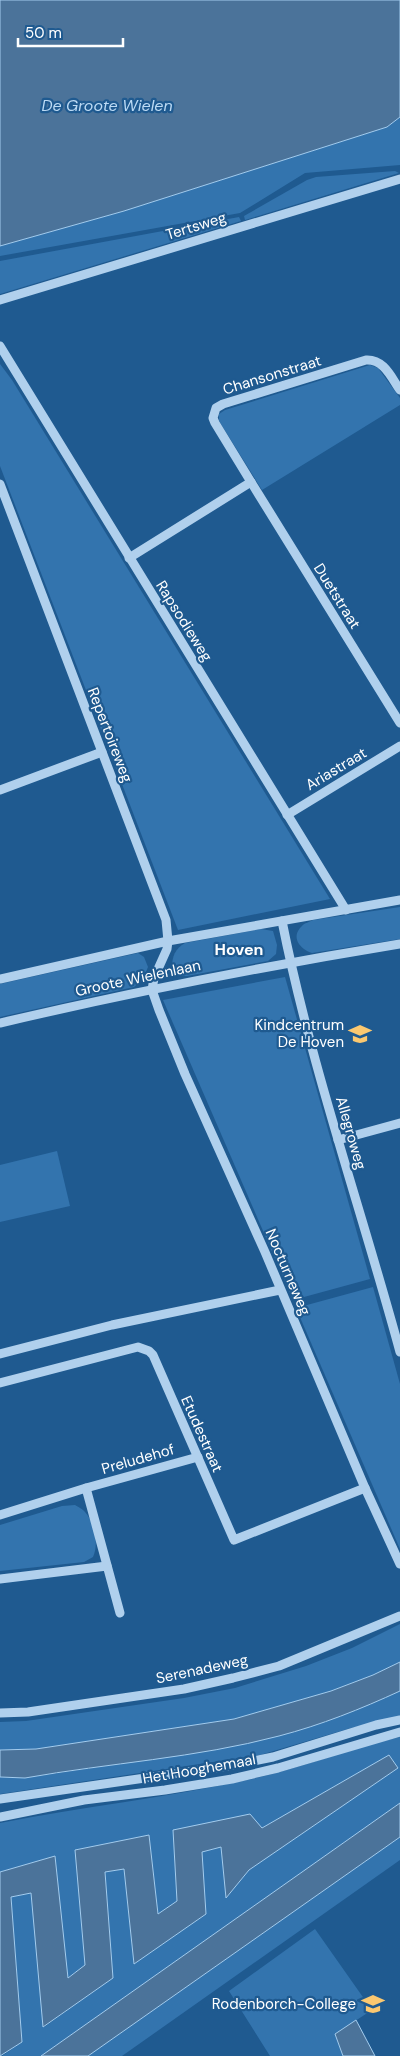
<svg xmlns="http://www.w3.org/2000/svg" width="400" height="2056" viewBox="0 0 400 2056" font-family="'DM Sans',sans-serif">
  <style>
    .green { fill: #3374ae }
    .water { fill: #4b739a; stroke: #a3ccee }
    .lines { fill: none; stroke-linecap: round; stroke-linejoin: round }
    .minor { stroke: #b0d0ed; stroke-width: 9 }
    .labels { text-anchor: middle; stroke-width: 4.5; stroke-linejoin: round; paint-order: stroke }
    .street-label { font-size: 15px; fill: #fff; stroke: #1f5a90 }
    .poi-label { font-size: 15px; fill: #fff; stroke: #1f5a90; text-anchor: end }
    .water-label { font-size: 16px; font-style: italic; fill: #bcdaf4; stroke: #1f5a90 }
    .neighbourhood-label { font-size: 16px; font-weight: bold; fill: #fff; stroke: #1f5a90 }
  </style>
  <rect width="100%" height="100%" fill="#1f5a90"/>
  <g class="green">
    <path d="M400 117V165L305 173 240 213 0 256V246L124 211 387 127Z"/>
    <path d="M395 171 399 173 245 220 244 216 307 180 316 177Z"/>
    <path d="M239 217 241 221 0 294V261Z"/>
    <path d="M0 364 12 380 330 899 178 930 0 466Z"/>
    <path d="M370 365 378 368 400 398V405L262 490 219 421V414L225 410Z"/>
    <path d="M400 907V939L312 953C300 949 290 937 302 926 304 923 310 922 313 920Z"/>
    <path d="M261 929 273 931 277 945 276 954 268 961 187 976H180L172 968C172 956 175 949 185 943Z"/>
    <path d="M138 953 144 957 148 967 143 979 134 987 0 1017V984Z"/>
    <path d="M285 977 370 1279 293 1300 163 1000Z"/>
    <path d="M57 1151 70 1206 0 1222V1165Z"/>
    <path d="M373 1287 400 1384V1549L296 1308Z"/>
    <path d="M75 1505C78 1507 83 1509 85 1512 95 1523 99 1544 93 1557L84 1562 0 1571V1525L62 1506Z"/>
    <path d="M400 1624V1662L373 1675 331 1691 234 1719 36 1749 0 1750V1722L26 1721 184 1698 235 1688 306 1666 352 1648Z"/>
    <path d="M400 1691V1717L351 1728 260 1755 0 1794V1777L25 1778 206 1751 279 1736 325 1722Z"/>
    <path d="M400 1737V1803L41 2056H2L22 2042 11 1897 31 1892 44 2027 113 1978 105 1872 124 1869 134 1964 206 1914 201 1852 221 1847 227 1897 249 1870 398 1768 389 1755 262 1828 173 1830 177 1901 158 1914 149 1835 76 1850 85 1965 67 1978 55 1856 0 1872V1823C82 1807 165 1798 247 1780 299 1769 348 1749 400 1737Z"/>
    <path d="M400 1837V1860L122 2056H88Z"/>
    <path d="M315 1929 372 2010 335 2034 343 2056H270L229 1991Z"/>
  </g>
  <g class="water">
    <path d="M0 0H400V117L387 127 124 211 0 246Z"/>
    <path d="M400 1662V1691C361 1709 321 1725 279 1736 196 1758 109 1763 25 1778L0 1777V1750L36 1749 234 1719 331 1691 373 1675Z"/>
    <path d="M389 1755 398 1768 249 1870 226 1898 221 1847 202 1852 206 1914 134 1964 124 1869 105 1872 113 1978 43 2027 31 1893 11 1897 22 2042 0 2056V1872L55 1856 68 1978 85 1965 75 1850 149 1835 158 1914 177 1901 173 1830 250 1814 262 1828Z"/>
    <path d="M400 1803V1837L88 2056H41Z"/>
    <path d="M356 2020 375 2056H343L335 2034Z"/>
  </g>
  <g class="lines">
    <g class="minor">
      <path d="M0 300 400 179"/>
      <path d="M0 346 346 910"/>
      <path d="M251 482 400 723"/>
      <path d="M0 484 166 920 168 941 167 949 154 978 152 990 159 1010 185 1074 265 1252 365 1488 400 1564"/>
      <path d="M129 558 251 482 215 423 213 418 216 408 223 404 366 360C384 359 391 377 400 390"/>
      <path d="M0 790 102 752"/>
      <path d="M287 815 400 746"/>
      <path d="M282 921C311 1067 361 1208 400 1352"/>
      <path d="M0 979 168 941 400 900"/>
      <path d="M0 1023C132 992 266 966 400 944"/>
      <path d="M338 1140 400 1123"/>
      <path d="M0 1354 112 1325 280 1290"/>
      <path d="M0 1383 138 1347 149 1351 153 1355 234 1540 365 1488"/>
      <path d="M86 1488 120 1613"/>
      <path d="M0 1515 86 1488 198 1457"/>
      <path d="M0 1579 107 1566"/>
      <path d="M0 1713 28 1712 184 1689 233 1678 279 1666 400 1616"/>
      <path d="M0 1799 228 1766 273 1757 376 1725 400 1720"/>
      <path d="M0 1817 84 1800 165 1790 232 1779 278 1768 400 1732"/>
    </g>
  </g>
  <defs>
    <symbol id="school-bare" viewBox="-9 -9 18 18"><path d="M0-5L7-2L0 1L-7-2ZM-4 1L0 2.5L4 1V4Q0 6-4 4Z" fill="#fbc870" stroke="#1f5a90" stroke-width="2.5" paint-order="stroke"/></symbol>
  </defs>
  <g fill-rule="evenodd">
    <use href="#school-bare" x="344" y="1018" width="32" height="32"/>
    <use href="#school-bare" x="357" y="1988" width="32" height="32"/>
  </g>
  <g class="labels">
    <g class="street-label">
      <text transform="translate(196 226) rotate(-17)" y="5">Tertsweg</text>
      <text transform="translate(272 375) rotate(-17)" y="5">Chansonstraat</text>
      <text transform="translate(337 596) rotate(58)" y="5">Duetstraat</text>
      <text transform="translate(184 621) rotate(58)" y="5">Rapsodieweg</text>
      <text transform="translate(110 735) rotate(69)" y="5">Repertoireweg</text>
      <text transform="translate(336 769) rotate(-31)" y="5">Ariastraat</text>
      <text transform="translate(138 978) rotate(-12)" y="5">Groote Wielenlaan</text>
      <text transform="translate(351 1133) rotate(74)" y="5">Allegroweg</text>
      <text transform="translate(288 1272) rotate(67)" y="5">Nocturneweg</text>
      <text transform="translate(202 1434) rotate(66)" y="5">Etudestraat</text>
      <text transform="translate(138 1459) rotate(-16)" y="5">Preludehof</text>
      <text transform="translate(202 1669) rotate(-12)" y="5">Serenadeweg</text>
      <text transform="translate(199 1769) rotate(-10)" y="5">Het Hooghemaal</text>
    </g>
    <g class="poi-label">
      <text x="344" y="1030">Kindcentrum<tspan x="344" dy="17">De Hoven</tspan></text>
      <text x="356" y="2009">Rodenborch-College</text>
    </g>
    <g class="water-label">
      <text x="107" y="111">De Groote Wielen</text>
    </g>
    <g class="neighbourhood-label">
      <text x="239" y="955">Hoven</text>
    </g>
  </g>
  <path d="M18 38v8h105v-8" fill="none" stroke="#ffffff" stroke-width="2.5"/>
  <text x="25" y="38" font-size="15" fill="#ffffff" stroke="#1f5a90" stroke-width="4" paint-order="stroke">50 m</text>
</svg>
